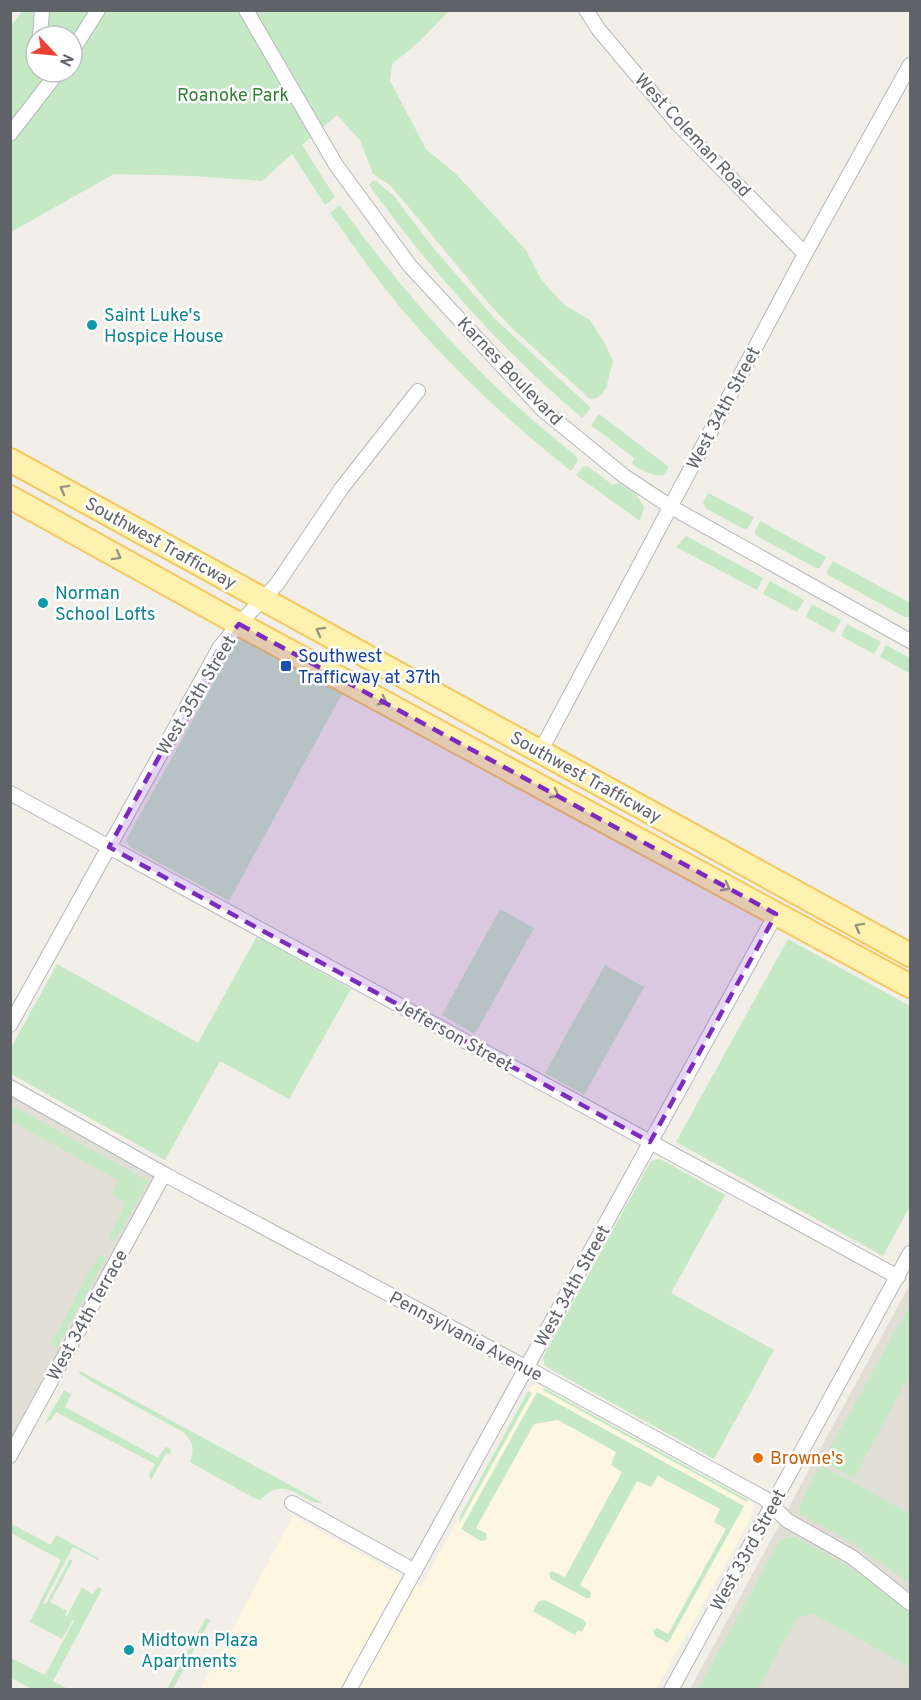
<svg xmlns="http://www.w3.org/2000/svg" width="921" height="1700" viewBox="0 0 921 1700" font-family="Overpass,sans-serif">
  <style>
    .commercial { fill: #fef7e0 }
    .education { fill: #e1ded6 }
    .green { fill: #c5e8c5; fill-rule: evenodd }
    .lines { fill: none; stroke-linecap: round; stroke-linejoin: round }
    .minor-casing { stroke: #b5b8bc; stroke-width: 16 }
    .primary-casing { stroke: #f2c960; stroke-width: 26 }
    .minor { stroke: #fff; stroke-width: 14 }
    .primary { stroke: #fff2af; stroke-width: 22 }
    .oneway { stroke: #979581 }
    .marked { fill: #7b2cbf; fill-opacity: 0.2; stroke: #7b2cbf; stroke-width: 4.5; stroke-dasharray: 12 8; stroke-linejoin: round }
    .culture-dot { fill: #0f9aa8; stroke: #fff; stroke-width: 2 }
    .transit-dot { fill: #1a4fb4; stroke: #fff; stroke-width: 2 }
    .food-dot { fill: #e8710a; stroke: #fff; stroke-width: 2 }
    .labels { text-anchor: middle; stroke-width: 5; stroke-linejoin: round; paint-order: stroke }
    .park-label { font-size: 18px; fill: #348238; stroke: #fff }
    .street-label { font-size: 18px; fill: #5f6368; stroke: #fff }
    .culture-label { font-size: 18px; fill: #0d838f; stroke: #fff; text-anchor: start }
    .transit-label { font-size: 18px; fill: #164399; stroke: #fff; text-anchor: start }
    .food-label { font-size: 18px; fill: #c56008; stroke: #fff; text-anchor: start }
  </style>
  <rect width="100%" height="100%" fill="#f1efe8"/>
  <path class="commercial" d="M538 1385 754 1504 752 1516 656 1689 200 1690 293 1516 421 1587 528 1391 532 1386Z"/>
  <g class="education">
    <path d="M11 1095 152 1173 155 1176 11 1439Z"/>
    <path d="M910 1284V1689H690Z"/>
  </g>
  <g class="green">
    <path d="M23 10 449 11 420 41 392 64 390 81 426 149 456 174 526 250 541 279 563 304 590 320 606 345 613 362 606 388 598 398 590 399 513 329 490 305 391 186 373 174 360 140 337 115 302 145 335 197 325 205 292 154 262 181 194 176 114 174 11 232 10 27ZM36 36H72V72H36Z"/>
    <path d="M374 180 393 195 435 250 495 319 591 408 582 418C501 349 431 271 369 185Z"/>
    <path d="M340 205C381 262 425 316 475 366 507 399 542 428 577 457V462L571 471C513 425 459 375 410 319 381 286 356 249 330 213Z"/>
    <path d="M599 414 669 467 663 476C652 475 640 471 632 463L634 458 591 425Z"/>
    <path d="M587 466 613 485 619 483 636 494 644 507 640 521 576 475 583 467Z"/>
    <path d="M708 493 754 517 748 528 744 529 707 509 703 503Z"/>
    <path d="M760 521 826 557 820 568H816L755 535V531Z"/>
    <path d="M686 536 763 578 757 590 676 547Z"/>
    <path d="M833 561 910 603V617H905L828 575 827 571Z"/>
    <path d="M770 581 804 600 797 612 763 594Z"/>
    <path d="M812 604 841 620 834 633 806 617Z"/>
    <path d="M847 624 881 642 874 654 841 636Z"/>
    <path d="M244 638 343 692 229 901 130 847 126 840 236 643Z"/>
    <path d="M886 645 910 658 909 673 880 657Z"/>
    <path d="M500 909 534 928 475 1034 442 1015Z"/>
    <path d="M257 936 351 989 289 1099 220 1061 165 1160 11 1074V1048L57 964 198 1043Z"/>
    <path d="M788 939 910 1006V1206L883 1256 676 1142Z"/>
    <path d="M605 965 644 987 584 1095 545 1073Z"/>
    <path d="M11 1105 148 1181 115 1241H111L109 1236 126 1203 111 1194 118 1180 11 1121Z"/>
    <path d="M660 1159 725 1195 671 1293 774 1350 714 1459 545 1366 543 1357 651 1161Z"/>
    <path d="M100 1255 106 1258 57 1347 51 1344 97 1258Z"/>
    <path d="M910 1305V1374L854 1478 823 1461Z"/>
    <path d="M80 1371 323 1503C301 1505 287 1472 260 1500L252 1497 190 1462C195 1449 193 1441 183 1432L92 1382 79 1373Z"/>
    <path d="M544 1388 748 1500 747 1502 543 1390Z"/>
    <path d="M64 1390 71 1394 65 1407 158 1458 165 1447 171 1449 170 1455 166 1453 151 1480 149 1475 155 1464 56 1412 51 1420 45 1423Z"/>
    <path d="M528 1391 532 1393 459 1524 460 1516Z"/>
    <path d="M537 1392 744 1506 668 1643 655 1636 653 1631 657 1628 668 1634 726 1529 714 1522 720 1509 658 1476 651 1487 637 1481 580 1585 591 1592 590 1598H586L551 1579 549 1574 552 1571 565 1577 622 1472 611 1465 616 1452 558 1420 534 1424 476 1528 487 1534 486 1540 481 1541 461 1529Z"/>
    <path d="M821 1465 910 1514V1583L847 1540 800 1514V1504Z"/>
    <path d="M10 1523 51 1545 56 1535 98 1558V1560L73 1547 43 1603 46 1604 70 1559 73 1560 50 1602 67 1611 65 1615 67 1616 82 1588 93 1594 98 1587 102 1589 53 1681 68 1689H32L11 1678V1658L45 1675 74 1621 73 1620 62 1639 30 1622 61 1560 11 1533Z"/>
    <path d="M795 1537C836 1559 876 1581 910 1613V1667L813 1614 797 1618 758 1689H698L780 1540Z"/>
    <path d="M545 1600 584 1620 586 1624 582 1632 578 1630 575 1635 533 1611 539 1601Z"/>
    <path d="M206 1618 210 1620 173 1689H167Z"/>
  </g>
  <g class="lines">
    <defs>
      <g id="minor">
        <path d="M246 10 336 165 410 266 543 410 624 476 671 507 910 641"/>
        <path d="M586 10 599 30 678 124 805 254"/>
        <path d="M40 36 42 10"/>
        <path d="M72 51 98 10"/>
        <path d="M10 134 58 72"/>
        <path d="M540 752 805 254 910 65"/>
        <path d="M10 793 898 1277"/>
        <path d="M10 1025 220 647 239 624 277 584 341 489 418 391"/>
        <path d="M10 1087 164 1174 527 1368 764 1498 788 1521 852 1557 910 1603"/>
        <path d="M10 1456 164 1174"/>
        <path d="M292 1503 415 1571"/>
        <path d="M349 1690 776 914"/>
        <path d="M671 1690 910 1253"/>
      </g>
      <g id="primary">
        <path d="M10 460 910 955"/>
        <path d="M10 497 239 624 910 986"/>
      </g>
    </defs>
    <use href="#minor" class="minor-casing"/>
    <use href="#primary" class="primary-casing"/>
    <use href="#minor" class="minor"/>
    <use href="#primary" class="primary"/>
  </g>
  <defs><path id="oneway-chevron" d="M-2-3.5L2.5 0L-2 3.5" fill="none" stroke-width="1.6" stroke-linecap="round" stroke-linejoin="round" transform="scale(1.5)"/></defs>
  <g class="oneway">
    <use href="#oneway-chevron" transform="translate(64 489) rotate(-151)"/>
    <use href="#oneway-chevron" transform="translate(117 556) rotate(29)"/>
    <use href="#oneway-chevron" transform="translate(320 631) rotate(-151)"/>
    <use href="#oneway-chevron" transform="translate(383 701) rotate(28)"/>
    <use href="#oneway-chevron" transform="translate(555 794) rotate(28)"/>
    <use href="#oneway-chevron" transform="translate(726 887) rotate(28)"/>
    <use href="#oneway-chevron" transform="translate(859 927) rotate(-151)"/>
  </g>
  <path class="marked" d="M239 624 776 914 650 1142 109 847 220 647Z"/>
  <g class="culture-dot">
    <circle cx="92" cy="325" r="6"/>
    <circle cx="43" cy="603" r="6"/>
    <circle cx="129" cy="1650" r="6"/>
  </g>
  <rect class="transit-dot" x="280" y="660" width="12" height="12" rx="3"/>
  <circle class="food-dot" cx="758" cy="1458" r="6"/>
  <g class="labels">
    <g class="park-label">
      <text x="233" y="101">Roanoke Park</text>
    </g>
    <g class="street-label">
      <text transform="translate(693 135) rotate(47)" y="6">West Coleman Road</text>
      <text transform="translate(510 371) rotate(46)" y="6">Karnes Boulevard</text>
      <text transform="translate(723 408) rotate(-62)" y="6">West 34th Street</text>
      <text transform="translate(161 543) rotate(29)" y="6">Southwest Trafficway</text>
      <text transform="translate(196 695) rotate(-59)" y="6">West 35th Street</text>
      <text transform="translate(586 777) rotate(29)" y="6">Southwest Trafficway</text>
      <text transform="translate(454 1035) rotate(29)" y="6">Jefferson Street</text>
      <text transform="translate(572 1286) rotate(-61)" y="6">West 34th Street</text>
      <text transform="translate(87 1315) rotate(-61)" y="6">West 34th Terrace</text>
      <text transform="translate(466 1336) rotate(28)" y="6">Pennsylvania Avenue</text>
      <text transform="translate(748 1550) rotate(-61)" y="6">West 33rd Street</text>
    </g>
    <g class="culture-label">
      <text x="104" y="321">Saint Luke's<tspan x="104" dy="21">Hospice House</tspan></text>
      <text x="55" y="599">Norman<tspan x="55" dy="21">School Lofts</tspan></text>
      <text x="141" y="1646">Midtown Plaza<tspan x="141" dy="21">Apartments</tspan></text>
    </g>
    <g class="transit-label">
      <text x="298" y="662">Southwest<tspan x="298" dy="21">Trafficway at 37th</tspan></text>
    </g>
    <g class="food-label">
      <text x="770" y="1464">Browne's</text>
    </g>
  </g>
  <rect width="921" height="1700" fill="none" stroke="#5f6368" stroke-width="24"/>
  <g transform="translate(54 54) rotate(116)"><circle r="28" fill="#ffffff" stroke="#bfc1c3" stroke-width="1.5"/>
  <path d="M0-4.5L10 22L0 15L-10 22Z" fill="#ea4335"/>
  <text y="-9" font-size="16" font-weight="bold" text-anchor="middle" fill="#5f6368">N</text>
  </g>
</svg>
